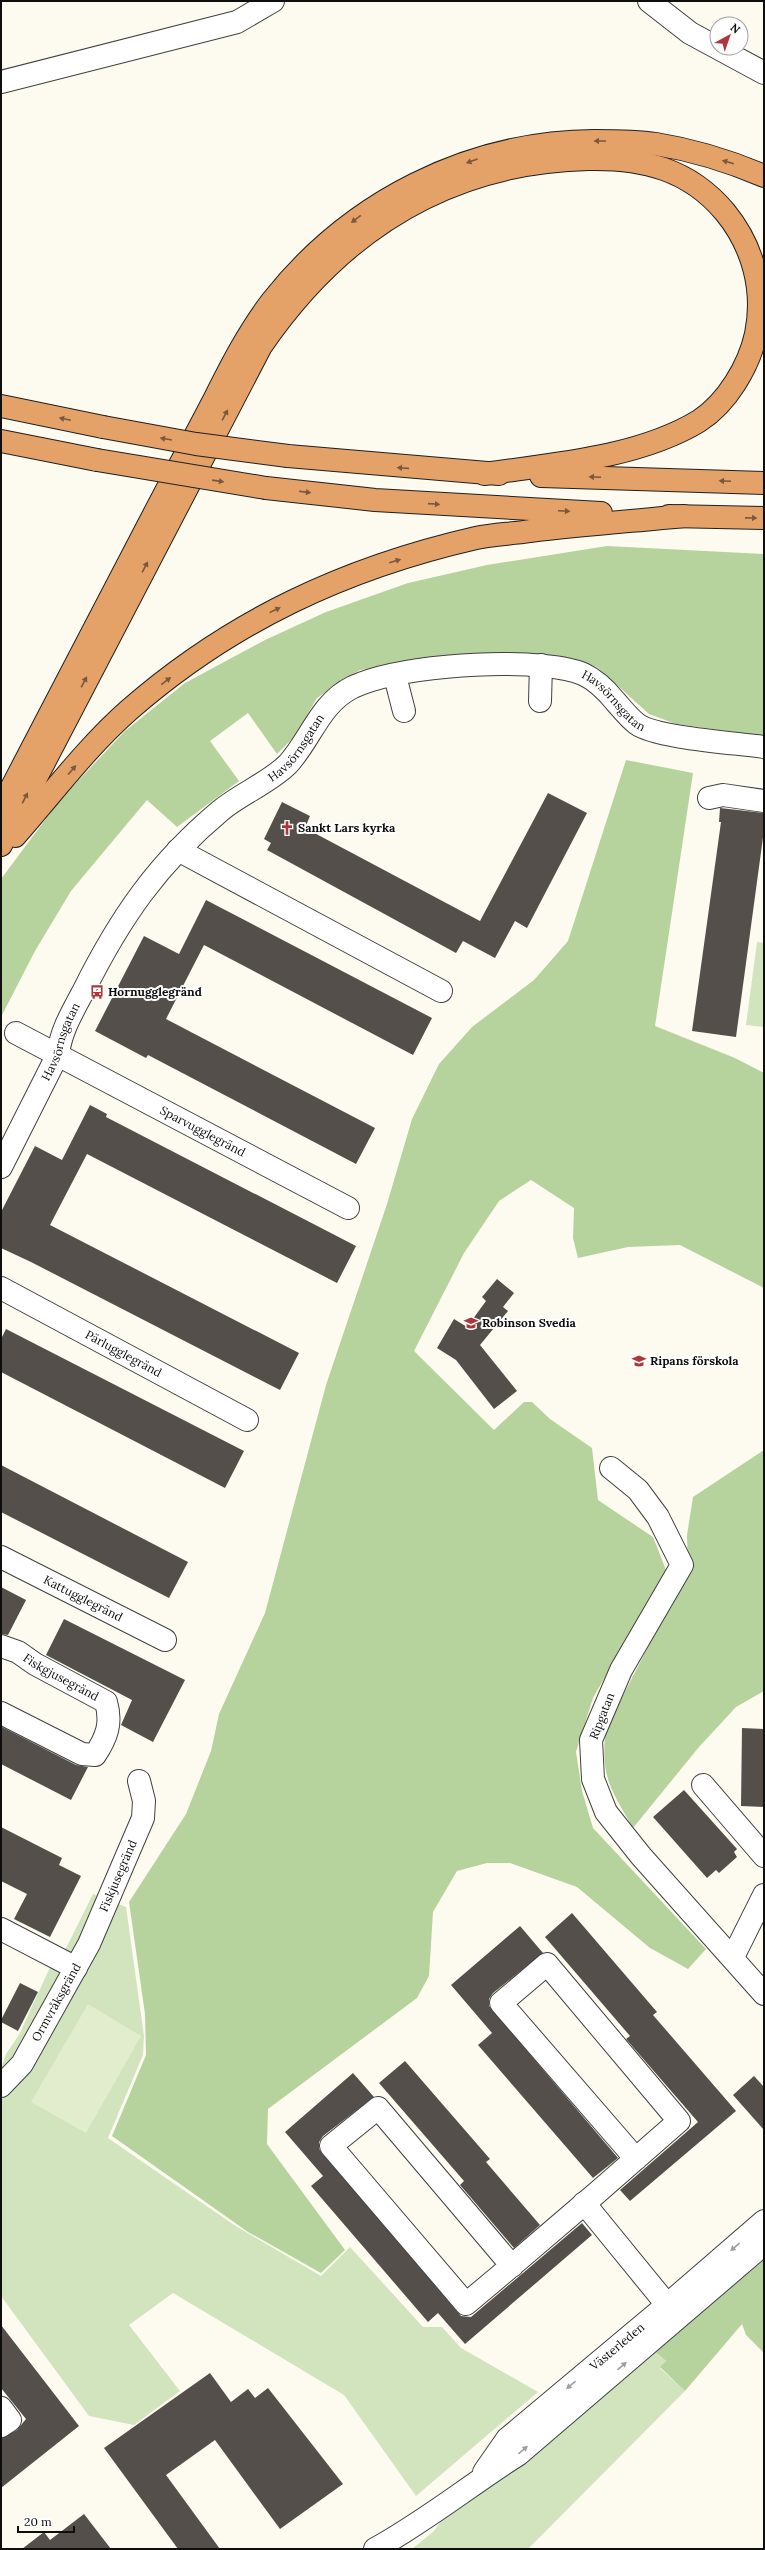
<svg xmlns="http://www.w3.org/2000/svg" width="765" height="2550" viewBox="0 0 765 2550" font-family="Lora,serif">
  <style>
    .green { fill: #d1e4bd }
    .forest { fill: #b6d39e }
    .pitch { fill: #e2edce }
    .building { fill: #554f4b }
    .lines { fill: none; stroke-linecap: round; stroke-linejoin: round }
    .minor-casing { stroke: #414141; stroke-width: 24 }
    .highway-casing { stroke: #1f1f1f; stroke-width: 24 }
    .minor { stroke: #fff; stroke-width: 22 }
    .highway { stroke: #e4a168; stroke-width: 22 }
    .highway-bridge-casing { stroke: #1f1f1f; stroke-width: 24; stroke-linecap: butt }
    .highway-bridge { stroke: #e4a168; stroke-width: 22 }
    .oneway { fill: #79583b }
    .oneway2 { fill: #9f9f9f }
    .labels { text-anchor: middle; stroke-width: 4; stroke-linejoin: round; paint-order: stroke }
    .street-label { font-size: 12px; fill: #0e0e0e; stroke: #fff }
    .poi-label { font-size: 12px; font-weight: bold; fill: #0e0e0e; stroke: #fff; text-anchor: start }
  </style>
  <rect width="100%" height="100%" fill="#fdfbf0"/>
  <g class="green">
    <path d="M757 942 764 943V1027L746 1025Z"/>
    <path d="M93 1894 126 1907 144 2036 143 2055 108 2138 234 2225 321 2276 350 2247 423 2327H442L461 2348 538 2392 416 2496 344 2395 173 2293 129 2325 180 2391 134 2425 89 2416 1 2296V2069L6 2054 19 2035 52 1963 66 1948Z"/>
    <path d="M652 2349 666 2361 660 2368 685 2391 528 2549H412L434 2531 445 2516Z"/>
  </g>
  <g class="forest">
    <path d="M607 546 764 554V736L676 724 649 714 597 667 548 655 434 660 360 670 317 698 294 737 277 754 248 713 210 741 239 781 177 827 147 800 71 891 35 951 1 1017V879L60 800 125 731 185 683 265 640 326 612 408 583 487 565Z"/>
    <path d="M626 760 693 773 655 1026 735 1058 764 1073V1288L680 1245 628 1247 578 1258 573 1238 574 1208 531 1180 499 1201 464 1253 414 1351 494 1430 524 1402H532L550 1419 592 1448 598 1500 653 1537 666 1570 593 1698 576 1752 582 1791 593 1828 706 1949 688 1969 650 1948 577 1887 510 1863H487L457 1871 433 1912 429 1976 417 1998 268 2109 267 2144 345 2250 321 2273 248 2232 112 2136 146 2055 145 2014 129 1902 186 1814 211 1751 219 1714 265 1613 326 1385 387 1204 412 1119 439 1064 472 1027 534 980 568 941Z"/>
    <path d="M764 1450V1691L736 1707 699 1747 633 1828C610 1788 600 1776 606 1728L688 1570 687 1535 693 1497Z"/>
    <path d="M764 2252V2353L746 2335 742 2324 685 2391 660 2367 666 2361 652 2349Z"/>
  </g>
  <path class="pitch" d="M88 2004 141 2036 86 2133 31 2102Z"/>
  <g class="building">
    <path d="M548 793 587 813 527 928 515 921 495 958 463 941 456 953 267 850 271 843 264 839 282 802 310 816 305 828 480 921Z"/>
    <path d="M720 808 764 813V830L736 1037 692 1031 721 822H719Z"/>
    <path d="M206 900 432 1018 413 1055 204 945 166 1019 375 1128 356 1164 148 1055 146 1058 95 1031 144 936 179 954Z"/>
    <path d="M90 1105 107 1114 106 1117 356 1246 337 1283 87 1154 50 1225 299 1353 280 1390 31 1262 1 1248V1212L35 1146 62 1160Z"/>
    <path d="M497 1279 514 1293 503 1307 508 1311 480 1345 517 1391 494 1409 456 1360 437 1348 454 1319 467 1327 486 1301 482 1297Z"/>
    <path d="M6 1329 244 1451 225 1488 1 1372V1339Z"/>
    <path d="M1 1465 188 1562 169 1598 1 1512Z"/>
    <path d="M1 1587 26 1600 8 1635 1 1634Z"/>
    <path d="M64 1619 185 1680 153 1742 121 1725 132 1700 46 1655Z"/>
    <path d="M2 1727 76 1765 88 1767 71 1800 1 1764Z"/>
    <path d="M742 1728 764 1729V1807L741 1806Z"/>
    <path d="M684 1790 737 1849 734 1852 737 1857 719 1873 716 1870 707 1878 653 1817Z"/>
    <path d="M1 1827 62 1858 59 1865 81 1876 50 1937 14 1919 27 1894 1 1881Z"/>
    <path d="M572 1913 657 2012 653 2015 736 2111 630 2201 620 2190 698 2122 626 2039 630 2036 545 1937Z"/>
    <path d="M520 1926 543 1953 493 1993 489 1999V2006L618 2158 593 2178 478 2045 492 2033 451 1985Z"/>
    <path d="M20 1983 38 1992 18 2031 1 2022V2020Z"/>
    <path d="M405 2061 490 2159 486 2162 540 2225 514 2248 460 2185 464 2181 379 2083Z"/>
    <path d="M353 2073 374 2097 323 2136 319 2142V2149L461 2316 471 2317 582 2223 592 2235 465 2344 438 2313 428 2322 311 2186 323 2176 285 2132Z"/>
    <path d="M754 2076 764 2087V2130L733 2095Z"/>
    <path d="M1 2325 79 2426 1 2488V2438L17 2430 26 2419 1 2388Z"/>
    <path d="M210 2373 231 2402 248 2389 255 2398 268 2388 343 2484 280 2529 215 2440 166 2475 220 2549H178L104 2448Z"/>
    <path d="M84 2514 111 2549H22L44 2532 50 2540Z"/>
  </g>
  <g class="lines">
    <defs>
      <g id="minor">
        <path d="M649 1 690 33 764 73"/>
        <path d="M1 82 237 22 273 1"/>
        <path d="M395 676 404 711"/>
        <path d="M540 701 541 665"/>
        <path d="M709 798 723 795 764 801"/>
        <path d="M178 850 441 991"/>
        <path id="s1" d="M16 1033 348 1208"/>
        <path id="s2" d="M1 1167 58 1054C61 1030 73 1011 84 990 120 918 157 864 220 811 240 794 269 783 288 764 311 739 320 703 353 687 399 666 494 661 544 666 578 669 593 674 615 701 622 709 629 718 637 724 656 738 737 743 764 747"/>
        <path id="s3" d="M1 1288 247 1420"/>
        <path d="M611 1468 638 1490 658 1517 682 1565 621 1670 591 1740 593 1779 606 1812 641 1856 764 1994"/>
        <path id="s4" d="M1 1557 165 1640"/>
        <path id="s5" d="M1 1646 18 1652 35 1664 106 1702C112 1723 107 1737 95 1755L82 1754 1 1713"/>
        <path d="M703 1785 764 1856"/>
        <path d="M1 1929 76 1968"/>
        <path d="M733 1957 764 1895"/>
        <path id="s6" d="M1 2086 22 2064 89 1944 143 1818 144 1801 139 1781"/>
        <path d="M584 2203 677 2317"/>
        <path d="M512 2266 378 2108 331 2146 466 2304C538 2244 609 2183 679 2121L547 1964 501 2003 636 2159"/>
        <path d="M1 2408 10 2420 1 2426"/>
        <path id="s7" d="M484 2472 507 2439 667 2305 764 2221"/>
        <path d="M375 2549C426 2521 470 2485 519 2454L764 2244"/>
      </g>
      <g id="highway">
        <path d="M1 406 103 427"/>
        <path d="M1 441 97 460"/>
        <path d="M288 456 499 474"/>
        <path d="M541 476 764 483"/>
        <path d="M266 488 375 500 601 513"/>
        <path d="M669 516 764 518"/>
        <path d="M1 808C51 711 101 614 152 518 173 478 194 438 215 398 232 364 249 331 272 301 350 202 468 142 594 141 614 141 636 141 656 144 693 150 729 161 764 176"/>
        <path d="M15 836C52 794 87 747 129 710 231 621 345 568 476 538 494 534 512 534 530 531 581 525 633 521 684 516"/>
        <path d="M1 845 261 346C340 231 447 162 589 159 643 158 689 169 725 212 753 246 765 290 756 334 749 366 727 403 699 421 638 458 553 464 484 474"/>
      </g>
    </defs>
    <use href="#minor" class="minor-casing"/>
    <use href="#highway" class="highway-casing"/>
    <use href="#minor" class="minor"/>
    <use href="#highway" class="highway"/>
    <defs>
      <g id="highway-bridge">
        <path d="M103 427 196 444 288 456"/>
        <path d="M97 460 266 488"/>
      </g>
    </defs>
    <use href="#highway-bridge" class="highway-bridge-casing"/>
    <use href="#highway-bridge" class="highway-bridge"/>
  </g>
  <defs><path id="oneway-solid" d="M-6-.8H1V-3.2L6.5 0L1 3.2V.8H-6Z"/></defs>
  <g class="oneway">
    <use href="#oneway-solid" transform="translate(600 141) rotate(180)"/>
    <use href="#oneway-solid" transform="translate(472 161) rotate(160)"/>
    <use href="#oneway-solid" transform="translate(728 162) rotate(-164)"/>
    <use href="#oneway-solid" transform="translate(356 219) rotate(143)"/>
    <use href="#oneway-solid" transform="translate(225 415) rotate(-62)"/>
    <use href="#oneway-solid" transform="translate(65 419) rotate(-168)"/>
    <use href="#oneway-solid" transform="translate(166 439) rotate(-170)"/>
    <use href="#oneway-solid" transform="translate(403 468) rotate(-176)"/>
    <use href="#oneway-solid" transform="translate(595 477) rotate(-178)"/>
    <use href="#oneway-solid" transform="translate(218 481) rotate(8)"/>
    <use href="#oneway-solid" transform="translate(725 481) rotate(-178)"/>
    <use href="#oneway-solid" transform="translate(305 492) rotate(7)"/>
    <use href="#oneway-solid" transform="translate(434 504) rotate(4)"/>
    <use href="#oneway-solid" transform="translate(564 511) rotate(3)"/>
    <use href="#oneway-solid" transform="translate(751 518) rotate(1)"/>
    <use href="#oneway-solid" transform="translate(395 561) rotate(-16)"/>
    <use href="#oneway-solid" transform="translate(145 567) rotate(-62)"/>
    <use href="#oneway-solid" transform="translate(275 610) rotate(-26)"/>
    <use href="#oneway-solid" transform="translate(166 681) rotate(-38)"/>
    <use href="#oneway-solid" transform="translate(84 682) rotate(-62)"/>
    <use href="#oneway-solid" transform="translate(72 770) rotate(-49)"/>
    <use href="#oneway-solid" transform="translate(25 798) rotate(-63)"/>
  </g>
  <g class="oneway2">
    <use href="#oneway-solid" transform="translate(735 2247) rotate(139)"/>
    <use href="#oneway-solid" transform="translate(622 2366) rotate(-41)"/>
    <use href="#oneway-solid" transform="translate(571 2385) rotate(140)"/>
    <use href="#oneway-solid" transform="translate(523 2450) rotate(-40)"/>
  </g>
  <defs>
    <symbol id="church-bare" viewBox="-9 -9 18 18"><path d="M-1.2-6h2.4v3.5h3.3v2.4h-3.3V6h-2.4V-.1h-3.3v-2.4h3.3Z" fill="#af353a" stroke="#fff" stroke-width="2.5" paint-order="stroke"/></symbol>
    <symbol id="bus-bare" viewBox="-9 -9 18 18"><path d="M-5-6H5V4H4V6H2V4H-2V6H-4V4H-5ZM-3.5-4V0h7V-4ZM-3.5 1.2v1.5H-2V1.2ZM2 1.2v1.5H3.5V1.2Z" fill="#af353a" stroke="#fff" stroke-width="2.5" paint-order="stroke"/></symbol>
    <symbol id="school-bare" viewBox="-9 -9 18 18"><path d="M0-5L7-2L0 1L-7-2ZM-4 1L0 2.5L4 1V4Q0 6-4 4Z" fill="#af353a" stroke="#fff" stroke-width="2.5" paint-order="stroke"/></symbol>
  </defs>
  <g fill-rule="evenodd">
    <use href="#church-bare" x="277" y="818" width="20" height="20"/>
    <use href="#bus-bare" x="87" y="982" width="20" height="20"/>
    <use href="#school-bare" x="461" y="1313" width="20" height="20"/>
    <use href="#school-bare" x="629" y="1351" width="20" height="20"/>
  </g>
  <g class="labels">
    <g class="street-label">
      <text dy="4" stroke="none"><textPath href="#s2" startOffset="882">Havsörnsgatan</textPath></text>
      <text dy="4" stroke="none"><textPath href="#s2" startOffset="523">Havsörnsgatan</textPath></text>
      <text dy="4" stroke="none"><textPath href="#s2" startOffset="139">Havsörnsgatan</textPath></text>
      <text dy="4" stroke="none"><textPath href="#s1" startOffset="211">Sparvugglegränd</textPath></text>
      <text dy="4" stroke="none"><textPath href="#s3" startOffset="139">Pärlugglegränd</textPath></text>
      <text dy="4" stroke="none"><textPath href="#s4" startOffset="92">Kattugglegränd</textPath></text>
      <text dy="4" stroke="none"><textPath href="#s5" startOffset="68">Fiskgjusegränd</textPath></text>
      <text transform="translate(602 1716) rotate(-69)" y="4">Ripgatan</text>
      <text dy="4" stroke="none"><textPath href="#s6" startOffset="242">Fiskjusegränd</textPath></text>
      <text dy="4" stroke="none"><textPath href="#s6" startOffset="101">Ormvråksgränd</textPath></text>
      <text dy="4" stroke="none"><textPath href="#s7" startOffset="184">Västerleden</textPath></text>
    </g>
    <g class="poi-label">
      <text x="298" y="832">Sankt Lars kyrka</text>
      <text x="108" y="996">Hornugglegränd</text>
      <text x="482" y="1327">Robinson Svedia</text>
      <text x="650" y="1365">Ripans förskola</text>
    </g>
  </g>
  <rect width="765" height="2550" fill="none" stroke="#0e0e0e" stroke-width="4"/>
  <g transform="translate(729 36) rotate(40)"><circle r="19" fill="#ffffff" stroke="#9f9f9f"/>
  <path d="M0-3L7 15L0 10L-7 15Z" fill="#af353a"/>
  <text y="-6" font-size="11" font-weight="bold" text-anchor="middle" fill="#0e0e0e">N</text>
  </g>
  <path d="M18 2526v6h56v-6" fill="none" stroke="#0e0e0e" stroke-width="2"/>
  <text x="24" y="2526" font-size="12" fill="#0e0e0e" stroke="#ffffff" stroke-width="3" paint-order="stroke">20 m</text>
</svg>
